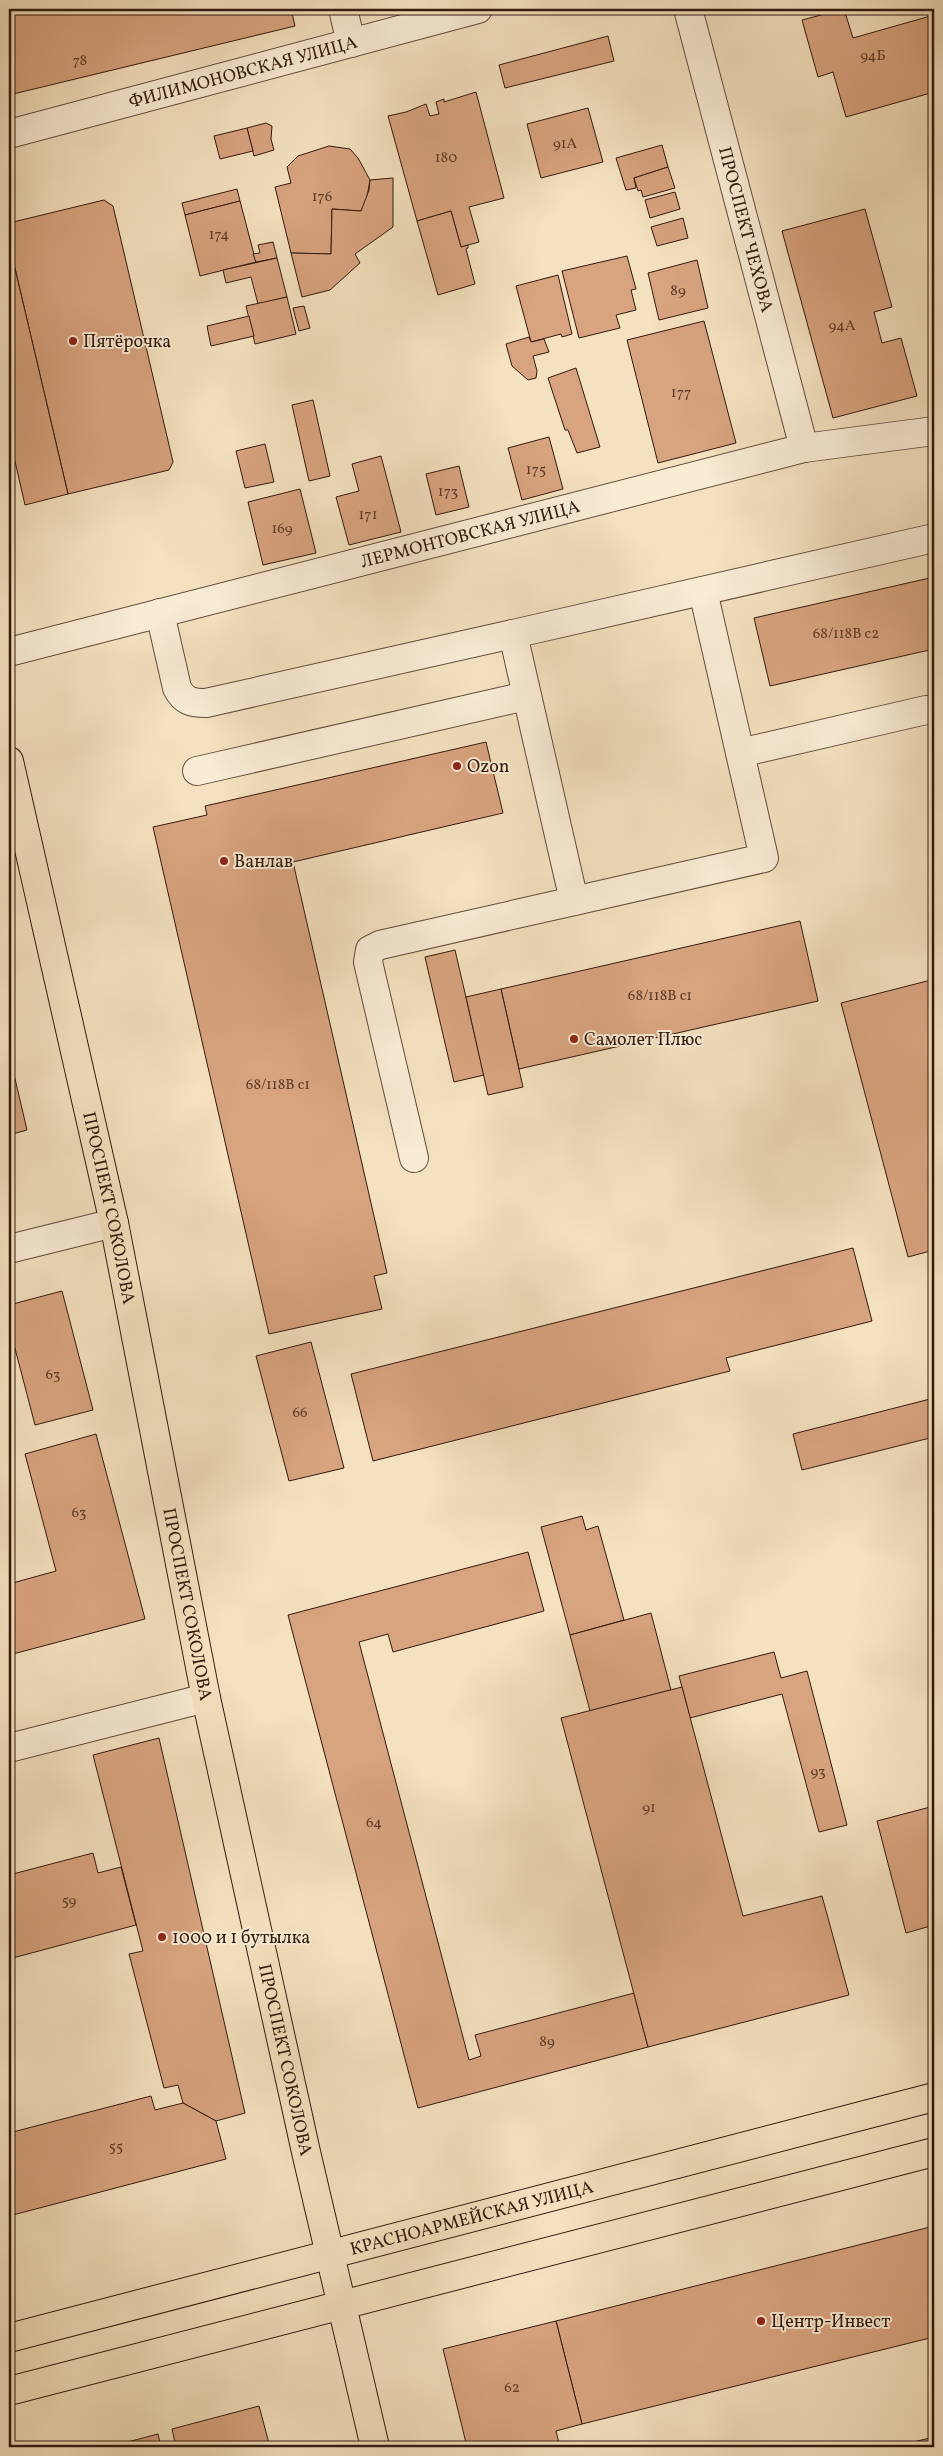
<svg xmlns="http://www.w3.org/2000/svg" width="943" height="2456" viewBox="0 0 943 2456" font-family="Vollkorn,serif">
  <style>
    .building { fill: #d8a37f; stroke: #32190e }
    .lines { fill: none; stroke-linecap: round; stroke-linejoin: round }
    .minor-casing { stroke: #624b3a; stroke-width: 30 }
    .major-casing { stroke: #32190e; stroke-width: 30 }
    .minor { stroke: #f8ecd5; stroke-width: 28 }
    .major { stroke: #f4e1bf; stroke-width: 28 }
    .poi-dot { fill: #8f2418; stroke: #f8ecd5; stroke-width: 2 }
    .labels { text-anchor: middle; stroke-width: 4; stroke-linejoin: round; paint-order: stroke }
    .number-label { font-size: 15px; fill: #5c3c2a }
    .street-label { font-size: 18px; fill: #32190e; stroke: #f8ecd5 }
    .poi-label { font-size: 18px; fill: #32190e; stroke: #f8ecd5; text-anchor: start }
  </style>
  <rect width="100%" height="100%" fill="#f4e1bf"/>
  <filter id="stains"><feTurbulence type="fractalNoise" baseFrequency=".004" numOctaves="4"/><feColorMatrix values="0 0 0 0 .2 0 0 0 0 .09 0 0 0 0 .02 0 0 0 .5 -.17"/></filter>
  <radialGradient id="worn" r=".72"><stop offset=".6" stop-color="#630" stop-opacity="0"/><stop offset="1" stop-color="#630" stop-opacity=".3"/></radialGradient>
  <g class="building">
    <path d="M9 9H30L9 14Z"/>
    <path d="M30 9H291L295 26 9 95V14Z"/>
    <path d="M844 9 853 38 934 15V92L846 117 833 72 818 77 802 20Z"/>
    <path d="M608 36 614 61 505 88 499 65Z"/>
    <path d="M476 92 504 198 469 207 479 242 461 247 451 211 417 221 388 116 406 112 426 104 430 116 439 114 436 102 444 99V102Z"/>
    <path d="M588 108 603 162 541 178 527 124Z"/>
    <path d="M266 123 272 126 271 139 274 150 254 156 247 128Z"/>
    <path d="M247 128 253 151 220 159 214 136Z"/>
    <path d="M662 145 668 167 634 178 636 188 626 190 616 158Z"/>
    <path d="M329 146 350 149 358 158 370 180 366 202 361 211 332 209 331 254 291 253 275 187 291 183 287 167 298 156Z"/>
    <path d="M668 167 675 188 643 197 641 190 638 191 634 178Z"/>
    <path d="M393 178V227L355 254 360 263 330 290 302 297 291 253 331 254 332 209 361 211 369 190 370 180Z"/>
    <path d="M237 189 240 201 185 215 182 203Z"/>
    <path d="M675 192 680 209 650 218 645 200Z"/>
    <path d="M104 200 113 206 173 462 169 470 68 494 9 243V223Z"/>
    <path d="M240 201 256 262 200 276 185 215Z"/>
    <path d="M865 209 892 307 874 312 882 343 901 338 917 396 833 418 782 231Z"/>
    <path d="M451 211 461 247 468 245V248L466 249 475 284 438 295 417 221Z"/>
    <path d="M683 218 688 238 657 246 651 227Z"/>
    <path d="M273 242 277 258 256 262 253 254 260 253 258 245Z"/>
    <path d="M9 243 68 494 25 505 9 435Z"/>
    <path d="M627 256 636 289 631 290 636 310 616 315 620 328 579 338 562 271Z"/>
    <path d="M277 258 287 297 258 304 251 277 226 283 223 270Z"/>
    <path d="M697 260 708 308 659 320 648 273Z"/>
    <path d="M558 275 572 334 562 337 561 334 531 342 516 286Z"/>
    <path d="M287 297 296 334 255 344 246 306Z"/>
    <path d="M304 306 310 328 299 331 293 308Z"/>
    <path d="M249 316 254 336 211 346 207 326Z"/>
    <path d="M704 321 736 443 658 463 627 340Z"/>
    <path d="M529 337 531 342 544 339 549 352 533 356 537 371 536 378 528 380 512 366 506 344Z"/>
    <path d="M576 368 600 447 577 453 568 430H565L548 378Z"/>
    <path d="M313 400 330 476 309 481 292 405Z"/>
    <path d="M549 437 563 489 522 500 508 448Z"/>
    <path d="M265 444 274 482 245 488 236 451Z"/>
    <path d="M381 456 401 532 349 545 336 497 359 491 352 464Z"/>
    <path d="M459 466 469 507 436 515 426 474Z"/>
    <path d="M300 489 316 553 263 565 248 502Z"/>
    <path d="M934 577V649L770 686 754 618Z"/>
    <path d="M486 742 503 813 293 862 387 1273 374 1276 382 1309 269 1334 153 827 207 815 205 806Z"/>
    <path d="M800 921 818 1001 519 1069 501 989Z"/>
    <path d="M455 950 484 1075 454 1082 425 957Z"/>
    <path d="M931 980 934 990V1250L908 1257 841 1003Z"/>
    <path d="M501 989 523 1087 488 1095 466 997Z"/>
    <path d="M9 1053 27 1130 9 1135Z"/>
    <path d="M853 1248 872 1321 726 1358 730 1371 373 1461 351 1374Z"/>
    <path d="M62 1291 93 1410 35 1425 12 1337 9 1338V1305Z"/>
    <path d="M311 1342 344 1468 289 1481 256 1356Z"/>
    <path d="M934 1398V1437L802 1470 793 1434Z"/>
    <path d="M96 1434 145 1619 9 1655V1584L56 1571 25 1454Z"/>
    <path d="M582 1516 586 1530 598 1526 624 1620 570 1635 541 1527Z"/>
    <path d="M528 1552 544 1611 393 1652 388 1634 359 1642 469 2060 481 2056 475 2035 634 1993 648 2047 418 2108 288 1615Z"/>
    <path d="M651 1613 671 1690 590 1711 570 1635Z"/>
    <path d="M774 1652 781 1678 807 1671 847 1825 819 1832 782 1694 690 1718 679 1676Z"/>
    <path d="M682 1687 743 1916 822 1896 849 1995 648 2047 561 1718Z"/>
    <path d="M159 1738 245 2113 216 2121 183 2103 178 2085 164 2088 129 1954 143 1951 93 1755Z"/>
    <path d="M934 1806V1925L906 1933 877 1821Z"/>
    <path d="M93 1853 98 1873 121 1867 136 1925 9 1959V1875Z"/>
    <path d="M151 2096 155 2110 183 2103 216 2121 226 2159 9 2216V2133Z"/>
    <path d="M934 2226V2337L582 2424 556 2321Z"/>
    <path d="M556 2321 582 2424 556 2431 560 2447H467L443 2349Z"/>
    <path d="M259 2406 270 2447H176L172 2429Z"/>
    <path d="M158 2434 161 2447H117L116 2445Z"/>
    <path d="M934 2437V2447H892Z"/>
  </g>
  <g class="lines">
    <defs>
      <g id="minor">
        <path d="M343 9 351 43"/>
        <path id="s1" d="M688 9 804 448"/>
        <path id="s2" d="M9 134 478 9"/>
        <path d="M703 591 740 753"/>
        <path d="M160 613 177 688C184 701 191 703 206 703L513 634 574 901 380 945 370 950 368 962 414 1158"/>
        <path d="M513 634 934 538"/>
        <path id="s3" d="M9 652 804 448 934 431"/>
        <path d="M197 771 526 696"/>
        <path d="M574 901 764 858 740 753 926 710 934 711"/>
        <path d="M9 1249 114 1223"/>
        <path d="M9 1748 206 1698"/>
      </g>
      <g id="major">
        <path id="s4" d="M9 761 114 1223 206 1698 306 2152 375 2447"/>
        <path id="s5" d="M9 2338 934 2097"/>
        <path d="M9 2391 934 2152"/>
      </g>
    </defs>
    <use href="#minor" class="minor-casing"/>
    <use href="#major" class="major-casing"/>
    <use href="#minor" class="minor"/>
    <use href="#major" class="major"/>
  </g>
  <g class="poi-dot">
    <circle cx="73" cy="341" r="5"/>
    <circle cx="457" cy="766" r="5"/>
    <circle cx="224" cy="861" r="5"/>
    <circle cx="574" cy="1039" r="5"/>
    <circle cx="162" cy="1937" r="5"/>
    <circle cx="761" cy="2321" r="5"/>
  </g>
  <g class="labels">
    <g class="number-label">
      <text x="873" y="60">94Б</text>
      <text x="80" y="65">78</text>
      <text x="565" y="148">91А</text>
      <text x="446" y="162">180</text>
      <text x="322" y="201">176</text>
      <text x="219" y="239">174</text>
      <text x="678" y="295">89</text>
      <text x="842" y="330">94А</text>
      <text x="681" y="397">177</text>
      <text x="536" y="474">175</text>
      <text x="448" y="496">173</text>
      <text x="368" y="519">171</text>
      <text x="282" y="533">169</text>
      <text x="846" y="638">68/118В с2</text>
      <text x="660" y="1000">68/118В с1</text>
      <text x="278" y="1089">68/118В с1</text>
      <text x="53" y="1379">63</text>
      <text x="300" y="1417">66</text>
      <text x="79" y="1517">63</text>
      <text x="818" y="1776">93</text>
      <text x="649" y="1812">91</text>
      <text x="374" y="1827">64</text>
      <text x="69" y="1905">59</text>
      <text x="547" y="2046">89</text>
      <text x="116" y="2151">55</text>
      <text x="512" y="2392">62</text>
    </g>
    <g class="street-label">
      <text dy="6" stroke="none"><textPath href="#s2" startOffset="242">ФИЛИМОНОВСКАЯ УЛИЦА</textPath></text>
      <text dy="6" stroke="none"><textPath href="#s1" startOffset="228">ПРОСПЕКТ ЧЕХОВА</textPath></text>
      <text dy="6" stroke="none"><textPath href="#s3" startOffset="476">ЛЕРМОНТОВСКАЯ УЛИЦА</textPath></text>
      <text dy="6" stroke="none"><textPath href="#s4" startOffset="458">ПРОСПЕКТ СОКОЛОВА</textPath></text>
      <text dy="6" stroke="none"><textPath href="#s4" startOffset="862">ПРОСПЕКТ СОКОЛОВА</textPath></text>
      <text dy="6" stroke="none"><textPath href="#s4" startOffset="1328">ПРОСПЕКТ СОКОЛОВА</textPath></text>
      <text dy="6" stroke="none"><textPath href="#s5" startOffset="478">КРАСНОАРМЕЙСКАЯ УЛИЦА</textPath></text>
    </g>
    <g class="poi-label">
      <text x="83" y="347">Пятёрочка</text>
      <text x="467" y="772">Ozon</text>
      <text x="234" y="867">Ванлав</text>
      <text x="584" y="1045">Самолет Плюс</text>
      <text x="172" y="1943">1000 и 1 бутылка</text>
      <text x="771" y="2327">Центр-Инвест</text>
    </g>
  </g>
  <rect width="943" height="2456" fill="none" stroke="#f4e1bf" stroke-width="30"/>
  <rect x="10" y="10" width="923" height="2436" fill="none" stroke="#32190e" stroke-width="2.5"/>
  <rect x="15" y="15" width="913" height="2426" fill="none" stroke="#32190e"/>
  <rect width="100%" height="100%" filter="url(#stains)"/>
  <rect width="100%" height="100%" fill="url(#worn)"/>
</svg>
